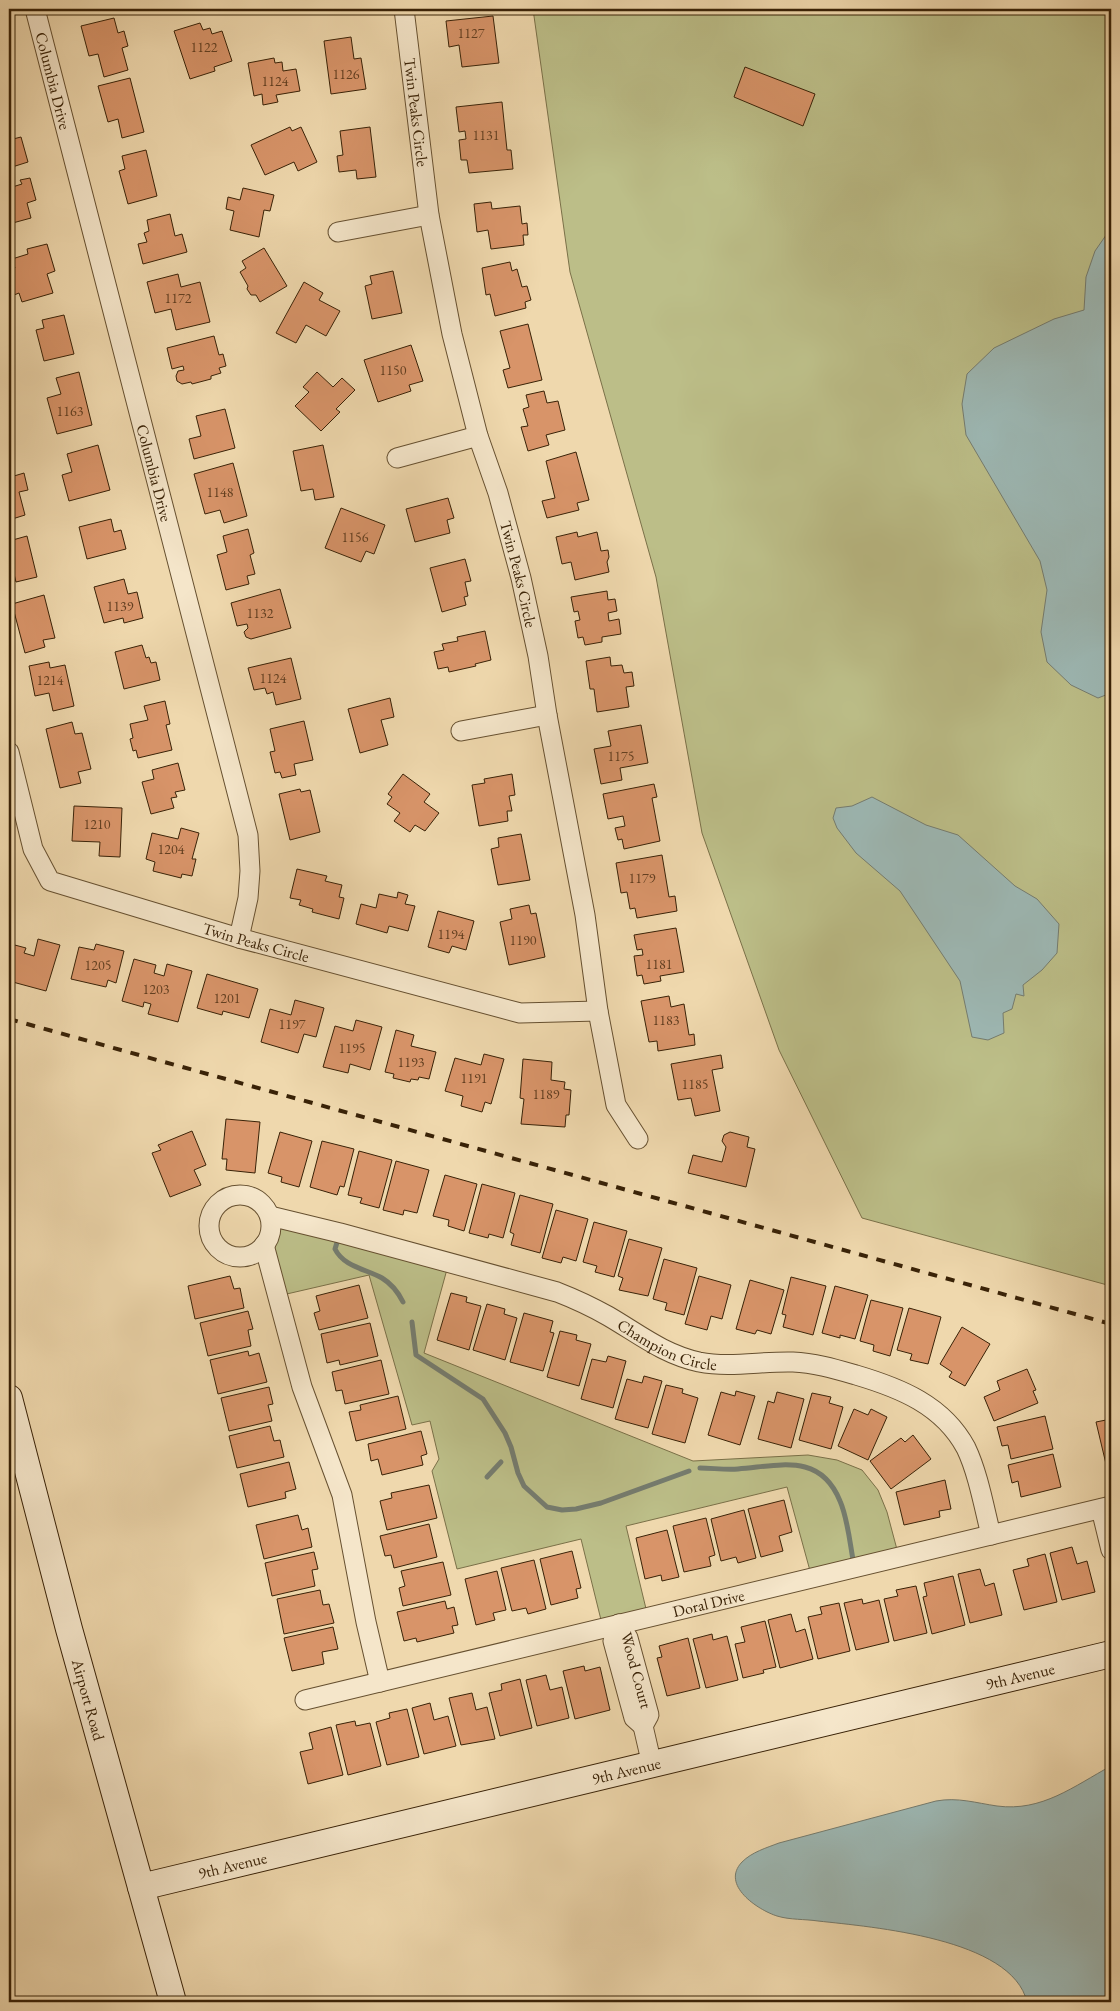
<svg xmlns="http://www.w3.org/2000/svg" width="1120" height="2011" viewBox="0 0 1120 2011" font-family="'EB Garamond',serif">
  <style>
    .green { fill: #bcbe88; stroke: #7a7048 }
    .water { fill: #9db8b4; stroke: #757c6f }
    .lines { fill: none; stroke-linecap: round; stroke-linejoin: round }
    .stream { stroke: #757c6f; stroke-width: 5 }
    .building { fill: #d89469; stroke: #392207 }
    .street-casing { stroke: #665030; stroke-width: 21 }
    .secondary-casing { stroke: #392207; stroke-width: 28 }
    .street { stroke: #f5e6ca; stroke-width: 19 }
    .secondary { stroke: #f5e6ca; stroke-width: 26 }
    .rail { stroke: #392207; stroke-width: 4; stroke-dasharray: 9 9; stroke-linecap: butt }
    .labels { text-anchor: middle; stroke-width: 4.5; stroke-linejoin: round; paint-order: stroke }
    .number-label { font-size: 14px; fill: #613e20 }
    .street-label { font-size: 16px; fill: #392207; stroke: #f5e6ca }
  </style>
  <rect width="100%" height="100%" fill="#efd8ad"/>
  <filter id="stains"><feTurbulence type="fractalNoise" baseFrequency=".004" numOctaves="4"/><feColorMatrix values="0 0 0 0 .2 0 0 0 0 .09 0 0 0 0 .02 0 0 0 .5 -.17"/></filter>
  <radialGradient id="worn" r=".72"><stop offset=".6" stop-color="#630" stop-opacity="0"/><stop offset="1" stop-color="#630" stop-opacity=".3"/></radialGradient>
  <g class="green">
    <path d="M533 9H1111V1286L862 1218 779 1050 702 833 656 577 570 272Z"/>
    <path d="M271 1221 449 1262 424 1353 693 1461 808 1455 837 1460 862 1470 878 1490 887 1512 899 1557 812 1578 787 1487 626 1526 648 1617 603 1628 581 1539 457 1569 432 1471 439 1459 430 1421 412 1425 369 1275 278 1296 267 1241 271 1232Z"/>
  </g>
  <g class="water">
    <path d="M1111 228V693L1098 698 1071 685 1047 662 1041 632 1047 590 1040 561 966 435 962 404 967 374 994 348 1054 319 1084 310 1086 277 1095 251Z"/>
    <path d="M872 797 926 825 958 835 1015 886 1037 899 1059 924 1057 953 1042 970 1023 985 1024 996 1016 994 1012 1009 1003 1013 1004 1033 988 1040 972 1037 960 981 900 891 856 853 837 828 833 818 836 808 852 806Z"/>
    <path d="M1111 1766V2002H1027C1012 1938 872 1927 818 1921 805 1919 790 1920 777 1916 758 1910 720 1885 742 1862 752 1852 766 1848 779 1843L936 1801C958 1797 976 1803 997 1806 1042 1812 1074 1786 1111 1766Z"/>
  </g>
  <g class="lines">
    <g class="stream">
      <path d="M339 1236 335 1249C344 1267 366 1269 382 1278 392 1284 398 1292 403 1302"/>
      <path d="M412 1322 416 1355 483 1399 505 1433 511 1447 518 1473 524 1486 547 1507 562 1510 576 1509 601 1503 689 1471"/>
      <path d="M700 1468C712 1468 725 1470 738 1469 779 1466 820 1452 840 1501 848 1519 850 1545 854 1565"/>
      <path d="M487 1477 501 1462"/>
    </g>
  </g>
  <g class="building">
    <path d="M493 16 499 63 462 67 459 45 449 47 446 21Z"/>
    <path d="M114 18 118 33 124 31 128 46 122 48 128 70 104 77 98 54 89 56 81 26Z"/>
    <path d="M200 23 203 30 210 28 212 34 222 31 232 61 214 67 215 71 190 79 174 31Z"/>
    <path d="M351 37 354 59 361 58 366 89 331 94 324 41Z"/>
    <path d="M274 58 275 63 282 62 283 71 296 69 300 91 276 95 278 102 263 105 262 94 254 96 248 63Z"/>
    <path d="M745 67 815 94 803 126 734 97Z"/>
    <path d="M130 78 144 132 122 138 118 119 108 122 98 86Z"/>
    <path d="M502 102 507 150H511L513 169 469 173 467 160H461L459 140 466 139 465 131 459 132 456 107Z"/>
    <path d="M9 114 13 130 9 132Z"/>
    <path d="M290 127 292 131 301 127 317 162 298 171 294 162 265 175 251 145Z"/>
    <path d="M370 127 376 177 357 179 356 170 339 172 337 156 343 155 340 131Z"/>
    <path d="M9 137V140L21 137 28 162 9 168Z"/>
    <path d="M146 150 157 196 128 204 119 171 125 169 122 156Z"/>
    <path d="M30 178 36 200 27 203 31 218 9 224V188L22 184 20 180Z"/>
    <path d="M243 188 274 195 270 211 264 210 259 237 230 230 234 211 226 209 228 197 240 200Z"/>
    <path d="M491 202 492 209 520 206 522 224 527 223 528 235H523L524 245 491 249 488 230 477 232 474 204Z"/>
    <path d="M170 214 175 236 182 234 187 252 143 264 138 244 147 242 144 233 149 231 147 220Z"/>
    <path d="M47 244 55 271 47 274 53 293 22 302 19 293 14 295 9 292V284L12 281 9 269 15 268 12 259 28 254 27 249Z"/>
    <path d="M264 248 287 286 260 302 256 295H251L247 289 248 286 240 272 246 268 242 261Z"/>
    <path d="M510 262 512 271 517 269 522 287 527 286 531 300 525 302 526 308 495 316 490 294 486 295 482 268Z"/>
    <path d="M393 271 402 313 372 319 365 286 372 284 370 276Z"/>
    <path d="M178 274 181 287 200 282 210 322 176 330 171 309 155 313 147 282Z"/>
    <path d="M304 282 323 293 319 300 340 311 326 336 306 325 296 343 276 333Z"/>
    <path d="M64 315 74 354 44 361 36 330 44 328 42 320Z"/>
    <path d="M528 324 542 380 508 388 503 370 510 368 500 331Z"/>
    <path d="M214 336 219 355 223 354 226 366 219 368 221 373 211 376V379L192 384 191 382 182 384 177 381 176 376 178 371 184 370 183 366 172 369 167 348Z"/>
    <path d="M411 345 423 381 409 385 411 391 378 402 364 360Z"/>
    <path d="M79 372 92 425 57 434 47 398 61 394 56 378Z"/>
    <path d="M317 372 333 387 342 378 355 390 336 409 340 412 321 431 295 406 309 392 303 387Z"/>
    <path d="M544 391 547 403 558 401 565 430 546 435 549 445 528 451 521 427 528 426 523 409 529 407 526 395Z"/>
    <path d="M225 409 235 448 194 459 189 439 201 436 196 416Z"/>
    <path d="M98 445 110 490 69 501 62 475 72 472 67 454Z"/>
    <path d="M323 445 334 497 315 500 313 489 301 491 293 451Z"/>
    <path d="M576 452 589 500 577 503 579 510 547 518 542 501 555 498 546 461Z"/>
    <path d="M233 463 247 516 224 523 220 510 205 514 194 474Z"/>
    <path d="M13 471 14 476 24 473 28 490 19 492 25 515 9 520V472Z"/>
    <path d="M448 498 454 518 447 520 450 533 415 542 406 509Z"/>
    <path d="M341 508 385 525 374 554 366 551 361 562 325 548Z"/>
    <path d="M111 519 114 532 121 530 126 549 87 559 79 527Z"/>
    <path d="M248 529 254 553 250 555 255 574 247 576 249 584 226 590 217 555 227 552 223 536Z"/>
    <path d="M577 532 578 537 597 532 601 551 608 550 609 557 607 562 609 572 575 580 571 562 562 564 556 537Z"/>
    <path d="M27 536 37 577 16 582 13 570 9 571V541Z"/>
    <path d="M465 559 471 581 465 582 468 596 464 597 466 605 442 612 430 568Z"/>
    <path d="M124 579 128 594 137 592 143 618 124 623 123 618 104 623 94 587Z"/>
    <path d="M280 589 291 628 251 639 246 637 244 632 248 628 247 624 237 626 231 603Z"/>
    <path d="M607 591 608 600 615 599 617 611 608 613 609 621 619 619 621 634 602 637V642L585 645 583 637 578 638 575 621 580 620 578 611 574 612 571 597Z"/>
    <path d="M44 595 55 638 43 640 45 647 25 653 12 604Z"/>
    <path d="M485 631 491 660 475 664 476 666 449 672 448 667 438 669 434 652 444 650 442 644 458 641 457 637Z"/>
    <path d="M142 645 146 658 149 657 151 663 156 662 160 680 124 689 115 652Z"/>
    <path d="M610 657 611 666 622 665 624 673 632 672 634 686 626 687 629 707 597 712 594 689H590L586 661Z"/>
    <path d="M291 658 301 699 276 705 273 692 267 694 265 688 254 690 248 668Z"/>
    <path d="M49 662 50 668 65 665 74 706 53 711 49 693 35 696 29 666Z"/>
    <path d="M390 698 394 717 381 720 388 745 360 753 348 709Z"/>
    <path d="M165 701 170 724 166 725 172 750 138 758 136 750 133 751 130 739 133 738 130 724 148 720 144 706Z"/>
    <path d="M304 721 313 760 294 764 296 775 282 778 280 772 275 773 270 752 275 751 270 729Z"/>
    <path d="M72 722 75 734 82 733 91 769 78 772 81 783 60 788 46 729Z"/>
    <path d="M641 725 648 763 620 768 622 780 601 784 594 749 611 746 608 731Z"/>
    <path d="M178 763 185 790 175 792 177 797 171 798 174 808 151 814 142 782 154 779 152 770Z"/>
    <path d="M403 774 430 794 424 802 439 813 425 831 415 825 410 832 394 821 400 813 387 804 392 797 388 794Z"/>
    <path d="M512 774 515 795 509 796 512 811H507L508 821 479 826 472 785 485 783 484 779Z"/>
    <path d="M654 784 657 797 652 798 660 841 624 849 622 839 618 840 615 828 625 826 623 816 608 819 603 794Z"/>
    <path d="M300 789 301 792 310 790 320 832 290 840 279 794Z"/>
    <path d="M74 806 122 808 120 857 99 856 100 842 72 841Z"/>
    <path d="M181 828 199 833 192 859H196L192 876 182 874 181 878 153 871 155 862 146 859 152 833 178 839Z"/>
    <path d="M521 834 530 880 498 885 491 849 499 847 498 838Z"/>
    <path d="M662 855 669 897 675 896 677 911 637 918 635 908 630 909 627 892 621 893 616 863Z"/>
    <path d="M297 869 327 876 325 881 342 885 339 897 344 898 339 919 312 912 313 909 299 905 301 900 290 898Z"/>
    <path d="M398 892 408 895 405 904 415 906 408 931 389 926 387 933 356 924 361 904 376 908 379 894 397 898Z"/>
    <path d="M529 905 531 914 536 913 545 957 509 965 500 922 512 919 510 909Z"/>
    <path d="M438 911 474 921 466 950 452 946 449 953 428 947Z"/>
    <path d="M676 928 684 972 660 976 661 981 644 984 642 975 637 976 634 956 643 955 642 949 637 950 634 935Z"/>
    <path d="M38 939 60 945 46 991 9 981V953L11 944 26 948 24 953 34 956Z"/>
    <path d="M96 944 124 951 116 983 108 980 106 987 71 979 79 947 94 950Z"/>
    <path d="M134 959 156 965 154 973 164 976 167 964 192 971 178 1022 148 1014 151 1004 144 1002 143 1007 122 1001Z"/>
    <path d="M207 974 258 989 249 1018 223 1011 222 1015 197 1008Z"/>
    <path d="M669 996 671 1007 684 1004 689 1035 694 1034 695 1045 658 1051 657 1041 649 1042 641 1001Z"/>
    <path d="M295 1000 324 1008 316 1037 304 1034 298 1053 261 1042 270 1009 291 1015Z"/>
    <path d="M356 1020 382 1027 370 1070 350 1064 348 1073 323 1067 335 1026 353 1031Z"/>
    <path d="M396 1030 414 1035 411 1046 436 1052 429 1079 419 1077 418 1080 411 1079 410 1082 393 1078 394 1074 385 1072Z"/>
    <path d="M484 1054 504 1059 491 1104 485 1102 482 1112 461 1106 463 1096 445 1091 455 1058 481 1065Z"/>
    <path d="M721 1055 723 1068 712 1070 720 1111 695 1116 691 1098 678 1100 671 1064Z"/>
    <path d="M523 1059 552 1062 551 1080 565 1082 564 1089 571 1090 569 1115H566L565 1127 521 1124 524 1099 520 1098Z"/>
    <path d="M226 1119 260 1122 255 1173 226 1170 227 1159H222Z"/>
    <path d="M192 1131 206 1165 194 1170 201 1185 170 1197 152 1153 161 1150 158 1145Z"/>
    <path d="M280 1132 312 1141 299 1187 281 1182 282 1177 268 1173Z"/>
    <path d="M730 1132 749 1137 747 1147 755 1149 746 1187 688 1173 693 1155 722 1162 726 1147 722 1141 724 1135Z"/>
    <path d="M322 1141 354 1149 344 1187 340 1186 337 1195 310 1187Z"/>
    <path d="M359 1151 392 1160 379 1208 360 1203 362 1198 348 1195Z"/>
    <path d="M396 1161 429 1170 417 1213 404 1210 403 1215 383 1210Z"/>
    <path d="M445 1175 477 1184 464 1231 448 1226 449 1220 433 1216Z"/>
    <path d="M482 1184 515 1193 503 1238 489 1234 488 1238 469 1233Z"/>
    <path d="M520 1195 553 1204 540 1253 511 1245 514 1234 510 1232Z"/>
    <path d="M556 1210 588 1219 576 1261 563 1257 561 1263 542 1258Z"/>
    <path d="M594 1222 627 1231 614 1277 595 1272 597 1266 583 1262Z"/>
    <path d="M629 1239 662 1248 648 1296 619 1290 623 1278 618 1276Z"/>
    <path d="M664 1259 697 1268 684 1315 665 1310 667 1303 653 1299Z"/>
    <path d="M230 1276 234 1289 240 1288 244 1308 195 1319 188 1286Z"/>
    <path d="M699 1276 731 1285 722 1319 711 1316 707 1330 685 1324Z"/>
    <path d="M791 1277 826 1286 813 1335 783 1327 786 1315 782 1314Z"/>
    <path d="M750 1280 784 1290 771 1334 757 1330 755 1334 736 1329Z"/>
    <path d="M359 1285 368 1318 319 1330 314 1313 320 1311 316 1296Z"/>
    <path d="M835 1286 868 1295 855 1339 840 1335V1338L822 1333Z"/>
    <path d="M451 1293 467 1297 466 1302 481 1306 469 1350 437 1340Z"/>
    <path d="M871 1300 903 1308 890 1356 873 1351 874 1345 860 1341Z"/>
    <path d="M487 1304 505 1309 504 1314 517 1318 505 1360 473 1350Z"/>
    <path d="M909 1308 941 1317 928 1364 910 1360 912 1354 897 1350Z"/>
    <path d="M248 1311 253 1329 248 1330 251 1346 208 1356 200 1323Z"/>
    <path d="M524 1313 553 1321 550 1332 554 1333 543 1371 510 1362Z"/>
    <path d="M370 1323 378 1356 340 1365 339 1360 327 1363 321 1334Z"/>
    <path d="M962 1327 990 1344 965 1386 949 1377 952 1372 940 1364Z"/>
    <path d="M560 1331 577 1335 576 1340 591 1344 579 1386 547 1377Z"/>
    <path d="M248 1351 249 1356 259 1353 267 1382 218 1394 210 1360Z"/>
    <path d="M608 1356 626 1361 613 1408 581 1399 592 1359 606 1362Z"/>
    <path d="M381 1360 389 1394 345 1404 342 1390 336 1391 332 1372Z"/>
    <path d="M1027 1369 1036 1390 1033 1391 1038 1403 994 1421 984 1397 1000 1390 997 1381Z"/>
    <path d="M644 1376 662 1381 648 1428 615 1419 627 1379 642 1383Z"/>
    <path d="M666 1385 683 1389 682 1393 698 1398 685 1443 652 1434Z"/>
    <path d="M269 1387 273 1404 268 1405 272 1421 229 1431 221 1398Z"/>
    <path d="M736 1391 755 1396 740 1445 708 1435 721 1392 735 1396Z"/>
    <path d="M777 1392 804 1399 791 1448 758 1439 768 1401 774 1403Z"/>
    <path d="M812 1393 831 1397 829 1403 843 1407 831 1449 799 1440Z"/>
    <path d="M398 1396 406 1429 356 1441 349 1412 361 1410 360 1405Z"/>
    <path d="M854 1409 868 1415 871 1409 887 1417 868 1460 838 1446Z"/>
    <path d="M1045 1416 1053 1449 1011 1459 1008 1445 1002 1446 997 1427Z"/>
    <path d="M1111 1419V1462L1106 1464 1096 1422Z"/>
    <path d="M270 1426 274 1441 280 1440 284 1457 237 1468 229 1436Z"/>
    <path d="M421 1431 427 1454 421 1456 423 1465 382 1475 378 1459 371 1461 368 1444Z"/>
    <path d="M913 1435 931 1459 891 1489 870 1461 901 1438 905 1442Z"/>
    <path d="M1053 1454 1061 1487 1021 1497 1018 1481 1012 1483 1008 1465Z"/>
    <path d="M289 1462 296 1489 285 1492 286 1498 248 1507 240 1474Z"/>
    <path d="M945 1480 951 1509 939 1511 940 1517 904 1525 896 1492Z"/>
    <path d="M429 1485 437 1518 387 1530 380 1501 392 1498 391 1493Z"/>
    <path d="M784 1500 792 1532 779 1536 783 1551 761 1557 748 1509Z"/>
    <path d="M744 1510 756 1558 738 1563 736 1557 721 1561 711 1519Z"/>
    <path d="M298 1515 302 1530 308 1528 312 1547 264 1559 256 1525Z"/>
    <path d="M706 1518 715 1555 709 1557 711 1566 684 1572 673 1526Z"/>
    <path d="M429 1524 437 1557 394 1568 391 1555 385 1556 380 1536Z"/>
    <path d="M667 1530 679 1577 662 1581 661 1575 645 1579 636 1538Z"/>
    <path d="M1072 1547 1077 1564 1087 1561 1095 1592 1062 1600 1050 1553Z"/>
    <path d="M572 1551 581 1588 576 1589 578 1598 551 1605 540 1559Z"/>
    <path d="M314 1552 318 1569 312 1570 315 1586 272 1596 265 1563Z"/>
    <path d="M1045 1554 1057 1602 1024 1610 1013 1570 1029 1566 1027 1559Z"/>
    <path d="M534 1560 546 1609 528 1614 526 1608 512 1611 501 1568Z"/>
    <path d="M443 1562 451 1595 403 1606 399 1588 405 1586 401 1571Z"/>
    <path d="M980 1569 985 1586 994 1583 1002 1615 970 1623 958 1574Z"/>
    <path d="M497 1571 506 1610 493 1613 495 1620 476 1625 465 1579Z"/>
    <path d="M953 1576 965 1625 932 1634 923 1597 927 1596 924 1583Z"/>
    <path d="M916 1586 927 1633 894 1641 884 1599 898 1596 896 1590Z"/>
    <path d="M320 1590 323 1605 329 1604 334 1623 284 1634 277 1599Z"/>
    <path d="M862 1599 863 1604 879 1600 889 1642 856 1650 844 1603Z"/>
    <path d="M445 1601 447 1609 454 1607 458 1625 452 1626 454 1633 417 1642 416 1638 404 1641 397 1612Z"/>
    <path d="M839 1603 850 1651 818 1659 808 1617 822 1614 820 1607Z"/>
    <path d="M791 1614 796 1632 805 1629 813 1659 780 1668 768 1620Z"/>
    <path d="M765 1621 776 1667 763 1670 764 1673 743 1678 735 1644 745 1642 741 1627Z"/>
    <path d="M333 1627 338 1649 322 1652 324 1664 292 1671 284 1638Z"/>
    <path d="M712 1634 713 1640 727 1636 738 1680 706 1688 693 1639Z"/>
    <path d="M688 1638 700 1688 667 1696 657 1658 662 1657 659 1646Z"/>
    <path d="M584 1666 585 1671 600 1667 610 1710 575 1719 563 1671Z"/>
    <path d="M546 1675 550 1690 562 1687 569 1718 537 1726 526 1680Z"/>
    <path d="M520 1679 532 1728 500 1736 489 1693 502 1690 501 1684Z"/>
    <path d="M472 1693 476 1710 487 1707 495 1739 461 1745 449 1698Z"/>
    <path d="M430 1703 434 1720 448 1716 456 1746 424 1754 412 1708Z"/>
    <path d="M407 1709 419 1757 387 1765 376 1722 390 1718 389 1713Z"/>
    <path d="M355 1721 356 1726 370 1723 381 1766 348 1775 336 1725Z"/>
    <path d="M331 1727 343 1775 308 1784 300 1752 313 1749 309 1733Z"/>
  </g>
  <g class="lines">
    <defs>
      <g id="street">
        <path id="s1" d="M35 9 248 835 250 871 248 898 239 938"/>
        <path id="s2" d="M404 9 429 215 452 334 478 436 498 493 521 578 538 656 547 715 585 915 598 1011 616 1105 638 1139"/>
        <path d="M338 232 429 215"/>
        <path d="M397 458 478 436"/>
        <path d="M461 731 547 715"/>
        <path id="s3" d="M9 752 33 849 50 881 239 938 520 1013 598 1011"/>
        <circle cx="240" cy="1226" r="31"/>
        <path id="s4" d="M270 1216 340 1233 557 1292C575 1299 592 1307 608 1316 639 1334 663 1354 699 1362 730 1368 762 1361 793 1362 815 1363 835 1369 856 1375 900 1388 943 1405 966 1448 978 1473 984 1507 991 1535"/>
        <path d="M264 1245 302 1387 342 1495 366 1622 380 1682"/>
        <path d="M1101 1509 1111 1550"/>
        <path d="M619 1624 613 1641 634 1718 643 1726"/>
        <path id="s5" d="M619 1624 628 1638 649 1715 643 1726"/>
        <path id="s6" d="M305 1700 1111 1506"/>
        <path d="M643 1726 652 1765"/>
      </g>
      <g id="secondary">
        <path id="s7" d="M9 1398 69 1629 173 2002"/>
        <path id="s8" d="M141 1887 1111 1654"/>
      </g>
    </defs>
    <use href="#street" class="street-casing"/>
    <use href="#secondary" class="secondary-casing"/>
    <use href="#street" class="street"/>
    <use href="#secondary" class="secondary"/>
    <path class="rail" d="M9 1019 1111 1324"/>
  </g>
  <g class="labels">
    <g class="number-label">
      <text x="471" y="38">1127</text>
      <text x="204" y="52">1122</text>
      <text x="346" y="79">1126</text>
      <text x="275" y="86">1124</text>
      <text x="486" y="140">1131</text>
      <text x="178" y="303">1172</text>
      <text x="393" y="375">1150</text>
      <text x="70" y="416">1163</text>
      <text x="220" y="497">1148</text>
      <text x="355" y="542">1156</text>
      <text x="120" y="611">1139</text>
      <text x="260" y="618">1132</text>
      <text x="273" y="683">1124</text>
      <text x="50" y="685">1214</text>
      <text x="621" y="761">1175</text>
      <text x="97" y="829">1210</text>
      <text x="171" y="854">1204</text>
      <text x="642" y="883">1179</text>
      <text x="451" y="939">1194</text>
      <text x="523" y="945">1190</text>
      <text x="659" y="969">1181</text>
      <text x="98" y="970">1205</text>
      <text x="156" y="994">1203</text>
      <text x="227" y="1003">1201</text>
      <text x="666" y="1025">1183</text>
      <text x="292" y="1029">1197</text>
      <text x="352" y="1053">1195</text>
      <text x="411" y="1067">1193</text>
      <text x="474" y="1083">1191</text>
      <text x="695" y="1089">1185</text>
      <text x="546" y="1099">1189</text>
    </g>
    <g class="street-label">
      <text dy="6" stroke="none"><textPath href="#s1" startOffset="74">Columbia Drive</textPath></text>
      <text dy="6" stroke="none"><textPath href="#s2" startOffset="104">Twin Peaks Circle</textPath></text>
      <text dy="6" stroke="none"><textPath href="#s1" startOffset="479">Columbia Drive</textPath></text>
      <text dy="6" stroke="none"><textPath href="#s2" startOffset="578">Twin Peaks Circle</textPath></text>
      <text dy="6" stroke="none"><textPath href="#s3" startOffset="351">Twin Peaks Circle</textPath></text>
      <text dy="6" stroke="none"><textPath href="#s4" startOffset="420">Champion Circle</textPath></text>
      <text dy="6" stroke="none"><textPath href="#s6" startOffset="415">Doral Drive</textPath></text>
      <text dy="6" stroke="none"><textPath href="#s5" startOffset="50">Wood Court</textPath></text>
      <text dy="6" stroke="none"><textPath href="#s8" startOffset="904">9th Avenue</textPath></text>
      <text dy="6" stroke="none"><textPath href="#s7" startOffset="312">Airport Road</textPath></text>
      <text dy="6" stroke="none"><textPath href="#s8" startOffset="499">9th Avenue</textPath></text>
      <text dy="6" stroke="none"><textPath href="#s8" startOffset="94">9th Avenue</textPath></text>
    </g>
  </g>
  <rect width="1120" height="2011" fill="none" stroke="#efd8ad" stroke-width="30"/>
  <rect x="10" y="10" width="1100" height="1991" fill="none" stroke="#392207" stroke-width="2.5"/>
  <rect x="15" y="15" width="1090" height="1981" fill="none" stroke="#392207"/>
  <rect width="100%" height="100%" filter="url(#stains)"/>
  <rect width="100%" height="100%" fill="url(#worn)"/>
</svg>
